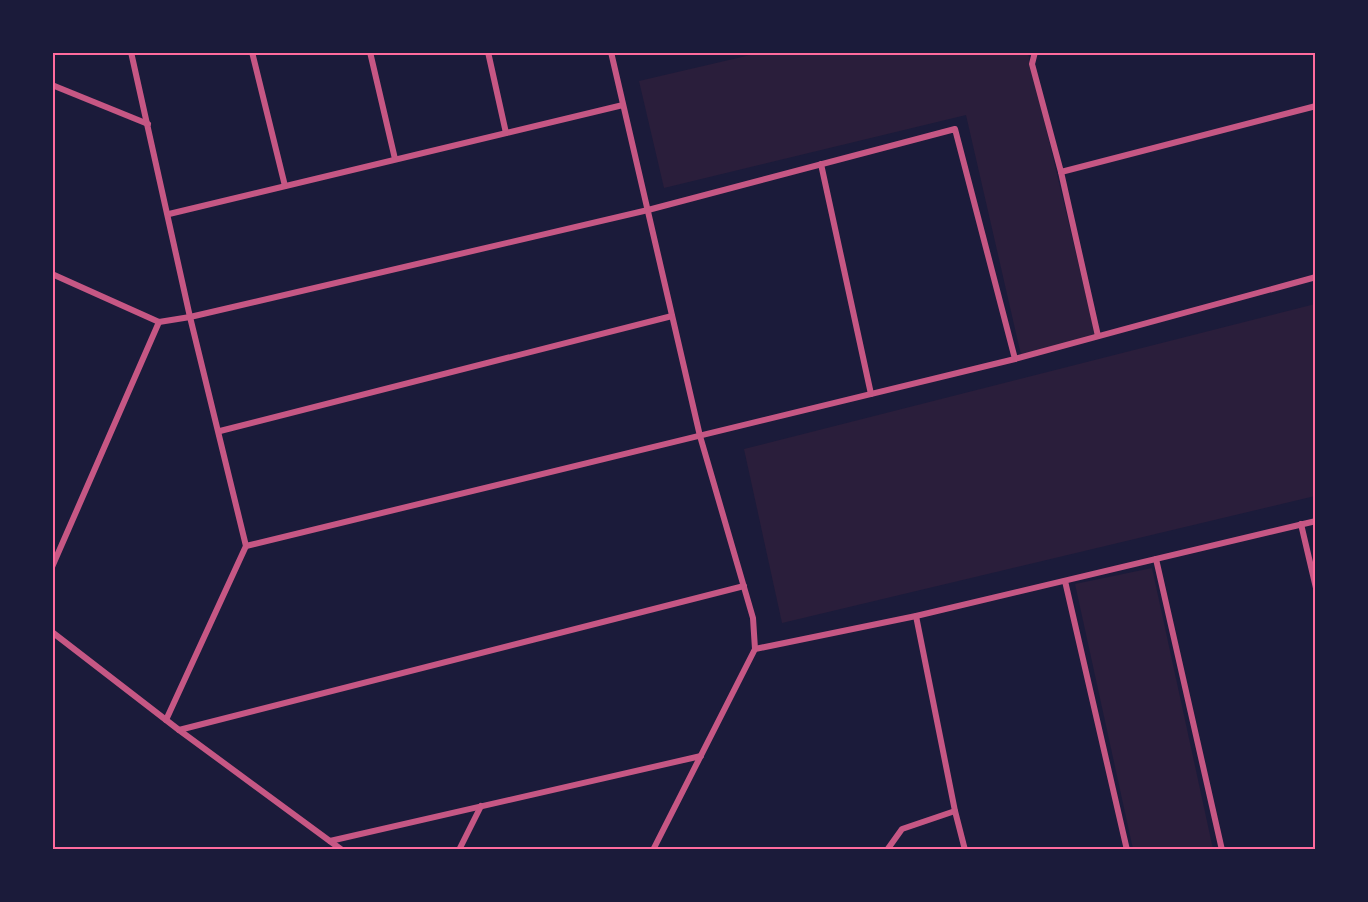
<svg xmlns="http://www.w3.org/2000/svg" width="1368" height="902" viewBox="0 0 1368 902" font-family="'Zilla Slab',serif">
  <style>
    .green { fill: #2a1e3b }
    .lines { fill: none; stroke-linecap: round; stroke-linejoin: round }
    .minor { stroke: #c65784; stroke-width: 6 }
    .neatline { fill: none; stroke: #ff6b9d; stroke-width: 2 }
  </style>
  <rect width="100%" height="100%" fill="#1b1b3a"/>
  <g class="green">
    <path d="M759 53H1028L1096 337 1021 355 966 115 664 188 639 81Z"/>
    <path d="M1315 304V496L782 623 744 449Z"/>
    <path d="M1152 568 1213 849H1133L1075 584Z"/>
  </g>
  <g class="lines">
    <g class="minor">
      <path d="M131 52 190 317 246 546"/>
      <path d="M252 52 285 186"/>
      <path d="M370 52 395 159"/>
      <path d="M488 52 506 133"/>
      <path d="M611 52 700 436 753 618 755 649 653 850"/>
      <path d="M1035 52 1032 64 1061 172 1098 336"/>
      <path d="M52 85 148 124"/>
      <path d="M821 164 871 394"/>
      <path d="M1061 172 1316 106"/>
      <path d="M169 214 623 105"/>
      <path d="M52 274 159 322 190 317 648 210 955 129 1015 359"/>
      <path d="M220 431 672 316"/>
      <path d="M1301 524 1316 588"/>
      <path d="M246 546 1015 359 1316 277"/>
      <path d="M1156 559 1222 850"/>
      <path d="M52 567 159 322"/>
      <path d="M1065 581 1127 850"/>
      <path d="M916 616 955 811 965 850"/>
      <path d="M52 632 179 730 342 850"/>
      <path d="M755 649 916 616 1316 521"/>
      <path d="M166 720 246 546"/>
      <path d="M179 730 744 586"/>
      <path d="M330 841 701 756"/>
      <path d="M459 850 481 806"/>
      <path d="M887 850 902 829 955 811"/>
    </g>
  </g>
  <rect width="1368" height="902" fill="none" stroke="#1b1b3a" stroke-width="108"/>
  <rect x="54" y="54" width="1260" height="794" class="neatline"/>
</svg>
